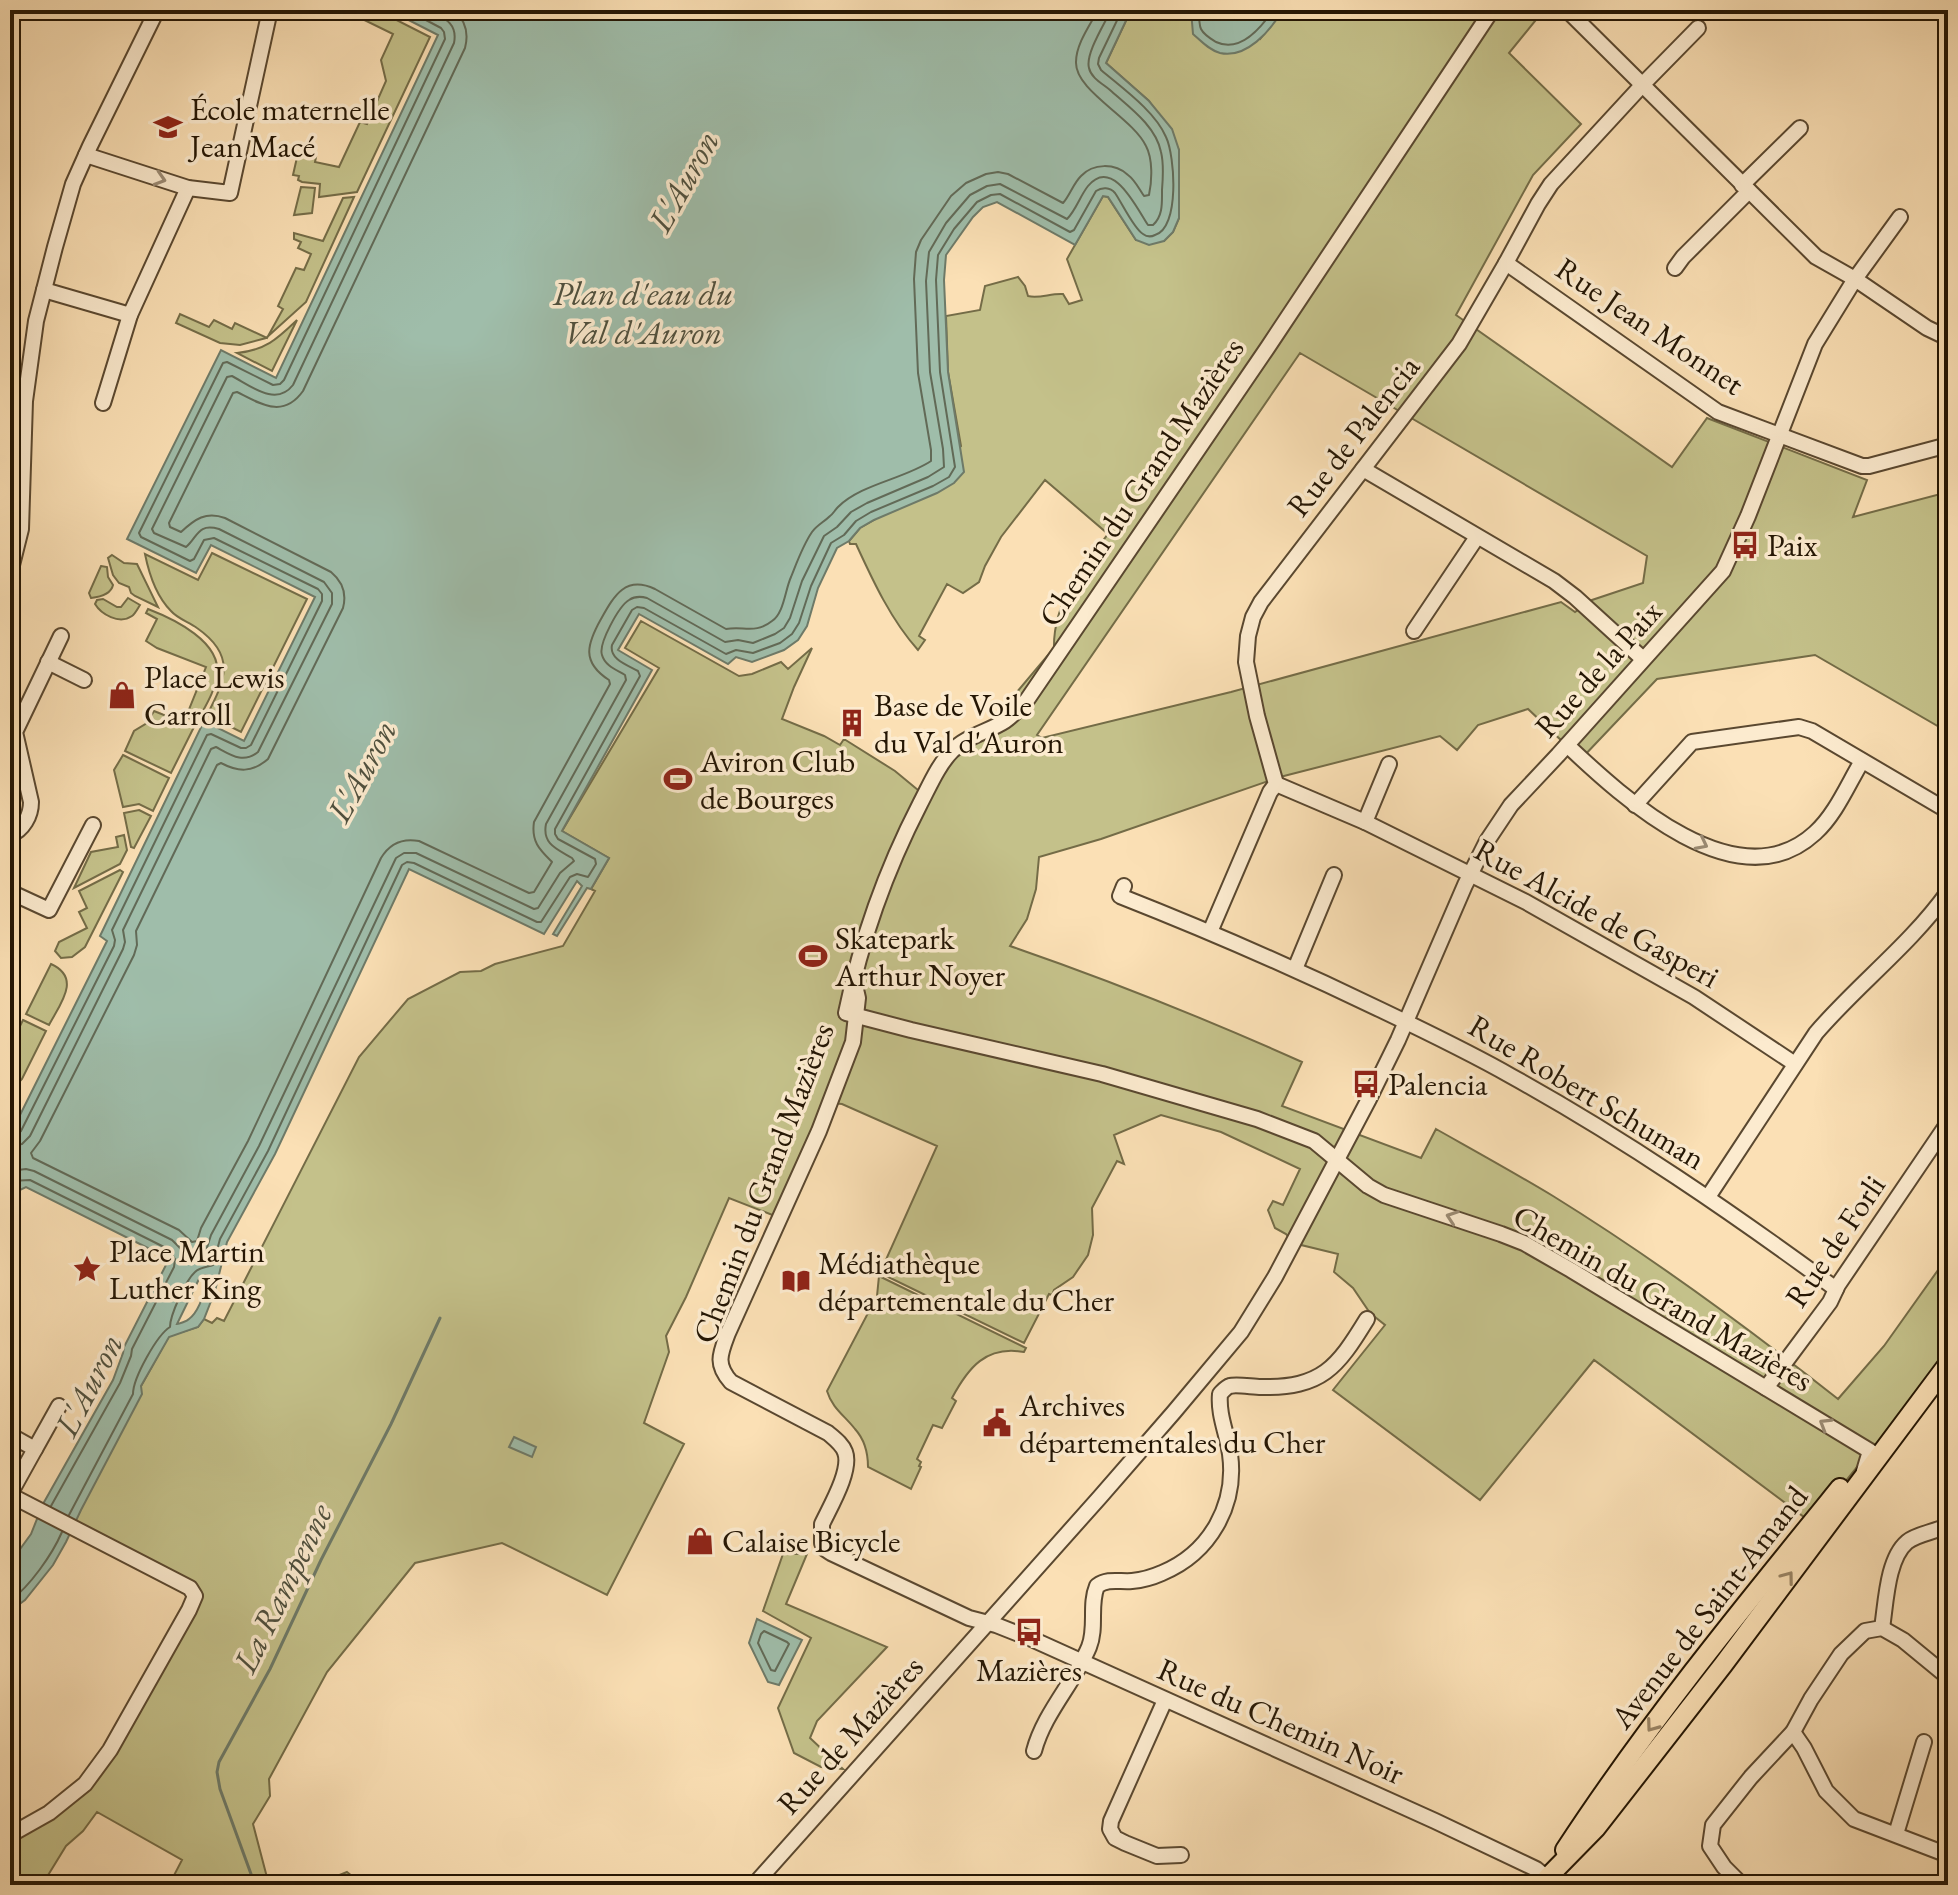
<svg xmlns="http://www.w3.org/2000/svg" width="1958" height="1895" viewBox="0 0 1958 1895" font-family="'EB Garamond',serif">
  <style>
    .green { fill: #c4c18a; stroke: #746c47; stroke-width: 2; fill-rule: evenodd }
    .water { fill: #9fbdaa; stroke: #6e7a68; stroke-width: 2; fill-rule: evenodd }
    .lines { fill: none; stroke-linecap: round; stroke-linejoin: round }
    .shore { stroke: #626a57; stroke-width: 2 }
    .stream { stroke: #6e7a68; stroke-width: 3 }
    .minor-casing { stroke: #5a4830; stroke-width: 18 }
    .major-casing { stroke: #241604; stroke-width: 22 }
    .minor { stroke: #fcebcf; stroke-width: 14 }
    .major { stroke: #fbe0b5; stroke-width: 18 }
    .oneway { stroke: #9b8b74 }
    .oneway2 { stroke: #9a8565 }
    .labels { text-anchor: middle; stroke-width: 7; stroke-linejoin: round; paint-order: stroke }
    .poi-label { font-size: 32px; fill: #241604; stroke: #fcebcf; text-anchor: start }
    .street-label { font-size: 32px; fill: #241604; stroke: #fcebcf }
    .water-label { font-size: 34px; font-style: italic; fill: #4f503e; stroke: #fcebcf }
  </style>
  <rect width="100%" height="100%" fill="#fbe0b5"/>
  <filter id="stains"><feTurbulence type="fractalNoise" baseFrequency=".0025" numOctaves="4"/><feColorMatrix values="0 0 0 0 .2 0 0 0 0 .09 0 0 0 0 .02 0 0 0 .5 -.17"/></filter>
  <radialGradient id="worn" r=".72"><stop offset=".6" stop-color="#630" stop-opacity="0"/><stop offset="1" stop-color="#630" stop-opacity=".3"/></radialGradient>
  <g class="green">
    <path d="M344 10H377L430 37 357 192 319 197 320 184 302 182 298 180 299 176 293 175 298 153 316 157 315 162 339 167 360 122 367 124 386 81 381 60 393 34Z"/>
    <path d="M1131 10H1191V12L1260 39 1278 17 1282 10H1544L1509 53 1581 124 1533 175 1456 315 1672 467 1707 418 1867 480 1853 517 1948 492V732L1815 655 1657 679 1581 759 1528 709 1478 725 1457 750 1440 736 1280 777 1101 839 1039 857 1036 889 1027 919 1010 946C1109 980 1206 1019 1302 1062L1282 1106 1421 1158 1436 1129C1475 1151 1515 1173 1553 1196 1653 1258 1747 1327 1838 1399L1884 1346 1948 1256V1364L1932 1384 1870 1451 1812 1523 1594 1360 1480 1500 1333 1390 1385 1325 1370 1313 1353 1288 1334 1272 1338 1254 1293 1243 1286 1234 1275 1228 1268 1210 1273 1201 1283 1205 1300 1169 1221 1132 1161 1115 1114 1135 1124 1164 1117 1161 1092 1208 1093 1235 1088 1255 1073 1277 1054 1290 1052 1295 1049 1294 1024 1343 880 1273 937 1146 842 1104 831 1103 780 1218 729 1198 686 1297 666 1336 669 1352 644 1423 684 1444 607 1595 502 1543 415 1563 327 1672 269 1779 270 1796 253 1824 269 1885H169L182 1860 97 1812 83 1831 66 1846 42 1885H10V1835L85 1784 195 1597 72 1527 141 1386 169 1336 198 1327 204 1319 212 1323 217 1318 224 1321 359 1057 408 999 460 972 481 971 495 964 563 946 595 891 591 889 609 858 562 831 659 668 625 648 641 621 739 676 752 674 781 662 788 669 812 648 794 687 782 719 824 736 840 745 844 739 895 771 924 795 942 764 985 730 1054 648C1053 603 1081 568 1108 534L1045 480 1001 537 985 566 979 582 963 593 947 584 919 636 925 640 918 650C891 620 873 581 856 544H850L849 541 860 528 874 520 961 446 948 372 946 316 980 310 985 286 1018 277 1025 286 1028 296C1039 299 1051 293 1063 294L1069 304 1082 300 1067 259 1103 196 1108 197 1136 240 1164 241 1173 232 1179 218V150L1149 101 1106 63ZM1300 353 1647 556 1643 583 1592 600 1575 612 1561 602 1231 692 1042 738 1037 735Z"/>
    <path d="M301 187 315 188 312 213 294 215Z"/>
    <path d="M354 197 306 302 266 338 240 345 220 343 176 323 180 314 209 327 214 320 232 329 235 323 267 338 283 309 278 306 296 268 304 270 311 254 298 248 301 242 294 239V233L323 241 343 198Z"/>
    <path d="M297 320 272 371 237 353C266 350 277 339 297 320Z"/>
    <path d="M212 553 307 599 241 732 207 715C225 680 237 656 197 628 189 622 178 619 171 611 157 597 149 574 145 554L198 580Z"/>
    <path d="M112 555 124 563 137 564 158 607 135 596 131 593 129 587 119 583 113 575 108 558Z"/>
    <path d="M101 566 107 567 108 577 113 585C111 594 100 597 91 598L89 593Z"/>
    <path d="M128 598 140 605C138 608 135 614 132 616 119 625 101 614 95 604L97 600 103 599 117 607H121Z"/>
    <path d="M148 609C174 619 222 642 217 675 215 692 204 708 197 722L186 717 206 667 157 648 146 641 157 619 146 613Z"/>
    <path d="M154 711 194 727 171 773 125 751 134 731 147 723Z"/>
    <path d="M123 755 169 778 153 811 139 804 123 807 114 770Z"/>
    <path d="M139 810 151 816 134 848 131 847 124 813Z"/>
    <path d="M124 835 127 850 120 864 74 888 91 852 118 847 116 837Z"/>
    <path d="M120 870 123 872 85 947 72 957 61 958 55 951 59 942 87 928 79 912 87 908 79 891Z"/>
    <path d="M51 964C82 978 60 1004 49 1025L26 1014Z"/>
    <path d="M23 1020 46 1031 22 1079 10 1092V1057L19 1039 10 1034V1027L18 1030Z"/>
    <path d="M879 1276 1026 1348 1024 1352C986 1345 968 1368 952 1398L956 1401 942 1428 933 1425 917 1459 921 1462 919 1466 921 1467 911 1489 868 1467C868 1453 865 1440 855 1429 845 1416 832 1408 827 1391L877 1296Z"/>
    <path d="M783 1554H807L786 1604 887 1647 817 1721 810 1738 843 1769 821 1767 794 1753 778 1708 811 1638 763 1611Z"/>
    <path d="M347 1872 363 1885H315Z"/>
  </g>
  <g class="water">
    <path d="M389 10H1131L1106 63 1149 101 1172 129 1179 150V218L1173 232 1164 241 1149 245 1136 240 1108 197 1103 196 1075 245 997 202 983 207 973 217 946 255 944 280 948 372 964 472 954 483 937 493 874 520 860 528 849 541 837 548 818 588 807 626 798 640 784 650 752 662 736 657 728 664 639 614 618 650 652 670 562 831 609 858 591 889 587 888 557 936 553 934 582 886 577 881 544 934 409 869 275 1154 227 1242 215 1291 204 1319 198 1327 169 1337 141 1386 142 1394 81 1510 66 1542 53 1565 25 1600 10 1611V1563L31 1534 43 1504 113 1380 123 1353 124 1347 167 1263 164 1256 26 1187 20 1190 10 1188V1135L107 941 100 936 204 721 244 741 315 597 211 545 196 573 127 539 221 350 276 378 438 35ZM205 1275 209 1276C206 1288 199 1312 189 1319 187 1321 179 1324 177 1324L199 1279Z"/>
    <path d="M1191 10H1282C1271 31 1246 59 1220 53 1209 50 1201 41 1193 34Z"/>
    <path d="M514 1437 536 1447 532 1457 509 1447Z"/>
    <path d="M757 1619 802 1640 779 1685 768 1682 749 1643Z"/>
  </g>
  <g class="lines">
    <g class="shore">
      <path d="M454 10C466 21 469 33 465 48L303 391C283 419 261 404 237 392L233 393 169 523 170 527 181 532C195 519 206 511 225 518L331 572C343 582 347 593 343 608L268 759C252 773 238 772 221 763L217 765 136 931 137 945 134 955 40 1141 31 1153 33 1158 179 1230 192 1242 197 1241 201 1228 248 1141 381 858C390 843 403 838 419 841L529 893 534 892 552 862C540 850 531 842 534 822L610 684 609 680C581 662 587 644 601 619 614 596 625 575 655 589L726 629C744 626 756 634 772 621 784 613 785 590 791 577 797 562 803 545 812 532 817 525 824 522 830 516 833 514 835 510 838 507 861 484 904 479 931 461V450L918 373 914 279 916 252 921 240 951 196 966 183 986 174 998 172 1008 174 1063 203C1070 195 1073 184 1081 176 1093 163 1115 163 1128 175 1135 180 1139 189 1144 196L1149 195C1152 181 1153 159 1146 146 1132 117 1075 91 1076 62 1076 44 1090 25 1098 10"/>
      <path d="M1199 10C1199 15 1199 25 1201 29 1204 35 1211 39 1216 42 1240 53 1261 28 1273 10"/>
      <path d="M10 1136H16L21 1131 114 946 115 940 112 930 207 735 211 734 241 748H246L251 745 322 601V594L318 589 214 538 204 540 194 559 190 561 141 537 139 533 223 363 227 362 273 385 280 384 284 380 445 39 444 32 441 28 407 10"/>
      <path d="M10 1146 22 1144 30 1136 123 949 125 942 123 930 211 749 216 747C231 755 243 764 258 752L332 604V593L324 582 219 529C197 523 198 537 186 547L154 533 152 529 227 377 232 376C251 386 276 407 293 385L454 43C458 23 444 18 429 10"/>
      <path d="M10 1171 26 1169 34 1171 172 1240 181 1249 187 1263 204 1257 211 1235 259 1146 396 858 404 853H416L534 909 538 908 560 873 574 861 572 858C557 849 542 844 546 824L626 680 625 675C617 670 605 666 602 655 598 644 619 606 629 600 635 596 640 596 647 598L725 642 738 640 753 643 775 634 784 628 790 618 802 581 824 536 837 527 851 512 867 503 928 477 944 467 943 449 930 372 926 281 929 252 946 223 970 195 987 186 1000 184 1067 219C1076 210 1080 196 1088 186 1113 156 1137 209 1148 225H1153C1163 216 1162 203 1162 190 1163 178 1164 164 1161 152 1156 126 1129 107 1110 90 1103 84 1091 78 1089 68 1085 54 1105 23 1111 10"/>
      <path d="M10 1181 30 1180 168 1249 175 1259 174 1267 132 1349 131 1356 120 1383 51 1506"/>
      <path d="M69 1515 133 1394C133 1378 157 1335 170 1327 170 1315 186 1280 195 1272 200 1267 208 1267 213 1265L220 1239 268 1151 402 865 407 862 414 863 537 922H541L570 877 577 874 588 877 596 864 595 859 558 839 555 834V829L640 676 638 671C627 665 609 659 612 645L632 610 637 607 644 608 726 654 736 650 753 653 780 643 792 634 799 623 811 586 831 543 844 535 856 521 871 512 933 486 949 477 955 467 940 372 936 280 938 255 954 229 977 202 991 195 1000 194 1070 232 1074 230 1096 191C1102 187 1110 187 1115 193 1122 203 1134 229 1143 234 1147 237 1151 237 1155 235 1180 228 1175 156 1166 137 1155 111 1122 88 1101 70L1098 64 1099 58 1122 10"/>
      <path d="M10 1601C30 1586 52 1555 62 1532"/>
      <path d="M764 1631 787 1642 789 1644 775 1671 771 1670 758 1643 761 1634Z"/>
    </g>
    <path class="stream" d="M255 1885 220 1789 217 1772 219 1762 270 1669 321 1560 391 1424 440 1318"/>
    <defs>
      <g id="minor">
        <path d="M1492 10 1268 347 1027 700C1020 707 1014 715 1005 721 988 732 966 736 952 751 938 765 929 787 920 804 886 870 861 940 846 1013L911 1030 1102 1074 1257 1119 1314 1141 1368 1186 1384 1195 1501 1234 1524 1243 1571 1270 1870 1451 1864 1471"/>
        <path d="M1567 10 1816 257 1855 279 1927 328 1948 338"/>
        <path d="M86 155 188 188 230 193 270 10"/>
        <path d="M1742 185 1800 128"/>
        <path d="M1506 263 1718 412 1862 466H1869L1948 445"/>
        <path d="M1675 268 1683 257 1749 191"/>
        <path d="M44 290 130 315"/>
        <path d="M103 403 130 315 188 188"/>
        <path d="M1363 469 1554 581 1575 597 1643 659"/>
        <path d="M10 573 21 529 25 401 36 321 55 247 73 184 90 146 157 10"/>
        <path d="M1414 631 1477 537"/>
        <path d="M48 662 84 680"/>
        <path d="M1567 745C1623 798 1738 904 1815 833 1836 814 1848 784 1862 761"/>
        <path d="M1276 784 1365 822 1526 902 1694 997 1795 1064"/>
        <path d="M1635 805 1692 742 1799 727 1812 731 1948 811"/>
        <path d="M1365 822 1389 764"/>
        <path d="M10 835C23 830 31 816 31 802L15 732 61 636"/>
        <path d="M1124 886 1120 896C1209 931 1296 969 1381 1010 1425 1031 1469 1052 1511 1076 1625 1139 1731 1212 1836 1289"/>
        <path d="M10 892 49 910 93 825"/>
        <path d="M1210 932 1270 792 1276 784 1257 716 1246 662 1248 636 1253 617 1261 602 1459 344 1506 263 1538 204 1551 184 1646 81 1698 28"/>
        <path d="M1295 969 1334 875"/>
        <path d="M855 985 858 998 853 1042 819 1131 728 1333C720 1354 715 1364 731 1382L828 1433C835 1439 842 1444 845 1452 852 1470 830 1507 822 1524V1543L825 1549 831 1553 969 1618 996 1625 1034 1640 1435 1821 1536 1869 1547 1878"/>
        <path d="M1708 1197 1816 1033C1858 984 1910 945 1948 892"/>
        <path d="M1766 1388 1830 1302 1838 1285 1948 1123"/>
        <path d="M10 1435 35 1449 10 1494"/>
        <path d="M35 1449 59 1406"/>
        <path d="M10 1495 190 1588 195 1596 189 1610 110 1750 85 1784 49 1813 10 1835"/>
        <path d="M1882 1628C1886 1603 1887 1559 1907 1542 1916 1534 1936 1532 1948 1525"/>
        <path d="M1165 1700 1111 1821 1110 1829 1115 1838 1125 1843 1157 1856 1181 1855"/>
        <path d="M1793 1732 1804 1748 1826 1791 1854 1819 1948 1855"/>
        <path d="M1034 1751C1044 1713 1074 1683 1089 1647 1097 1627 1089 1605 1097 1586 1108 1578 1119 1582 1132 1581 1143 1580 1153 1577 1162 1573 1210 1553 1237 1505 1230 1454 1227 1433 1218 1415 1220 1394 1223 1391 1226 1387 1230 1386 1236 1384 1253 1387 1261 1387 1322 1388 1337 1368 1367 1319"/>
        <path d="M1896 1834 1924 1742"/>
        <path d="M754 1885 1100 1497 1174 1412 1241 1332 1275 1277 1369 1099 1398 1040 1465 885 1487 841 1511 805 1558 755 1723 571 1748 516 1815 344 1855 279 1900 217"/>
        <path d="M1742 1885 1724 1867 1710 1846 1713 1825 1751 1777 1793 1732 1811 1699 1841 1654 1865 1631 1882 1628 1903 1640 1948 1677"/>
      </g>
      <g id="major">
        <path d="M1565 1850C1648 1723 1744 1606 1840 1488"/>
        <path d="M1547 1878 1596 1828 1723 1665 1948 1364"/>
      </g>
    </defs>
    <use href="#minor" class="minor-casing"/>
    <use href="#major" class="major-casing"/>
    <use href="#minor" class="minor"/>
    <use href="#major" class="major"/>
  </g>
  <defs><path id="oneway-chevron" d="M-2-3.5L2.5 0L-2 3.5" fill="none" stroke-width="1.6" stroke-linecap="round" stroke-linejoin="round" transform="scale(2)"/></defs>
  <g class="oneway">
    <use href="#oneway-chevron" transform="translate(160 179) rotate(17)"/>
    <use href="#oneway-chevron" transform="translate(1702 844) rotate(27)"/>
    <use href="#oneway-chevron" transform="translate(1452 1217) rotate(-161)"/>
    <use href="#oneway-chevron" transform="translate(1825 1424) rotate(-149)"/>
  </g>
  <g class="oneway2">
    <use href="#oneway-chevron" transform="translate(1788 1577) rotate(-53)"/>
    <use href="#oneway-chevron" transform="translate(1652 1726) rotate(126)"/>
  </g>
  <defs>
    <symbol id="school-bare" viewBox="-9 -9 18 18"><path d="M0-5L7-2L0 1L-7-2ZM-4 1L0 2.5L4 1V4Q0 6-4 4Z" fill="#8f2418" stroke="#fcebcf" stroke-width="2.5" paint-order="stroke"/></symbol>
    <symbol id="bus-bare" viewBox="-9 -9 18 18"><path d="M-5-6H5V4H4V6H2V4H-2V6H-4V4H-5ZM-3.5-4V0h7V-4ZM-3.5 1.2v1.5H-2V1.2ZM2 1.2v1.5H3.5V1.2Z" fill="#8f2418" stroke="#fcebcf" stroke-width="2.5" paint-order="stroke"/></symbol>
    <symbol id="shop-bare" viewBox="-9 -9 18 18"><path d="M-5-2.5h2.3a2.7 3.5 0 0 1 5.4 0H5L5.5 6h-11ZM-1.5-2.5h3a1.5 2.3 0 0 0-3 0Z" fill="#8f2418" stroke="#fcebcf" stroke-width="2.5" paint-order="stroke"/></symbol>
    <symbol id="building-bare" viewBox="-9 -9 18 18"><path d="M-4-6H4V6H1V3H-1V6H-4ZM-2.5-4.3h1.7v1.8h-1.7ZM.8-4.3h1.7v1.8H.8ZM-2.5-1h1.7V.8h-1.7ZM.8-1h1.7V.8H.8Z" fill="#8f2418" stroke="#fcebcf" stroke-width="2.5" paint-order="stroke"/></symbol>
    <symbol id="stadium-bare" viewBox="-9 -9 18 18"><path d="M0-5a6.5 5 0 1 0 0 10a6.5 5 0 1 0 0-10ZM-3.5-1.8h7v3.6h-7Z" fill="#8f2418" stroke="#fcebcf" stroke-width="2.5" paint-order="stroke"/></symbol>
    <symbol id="sight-bare" viewBox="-9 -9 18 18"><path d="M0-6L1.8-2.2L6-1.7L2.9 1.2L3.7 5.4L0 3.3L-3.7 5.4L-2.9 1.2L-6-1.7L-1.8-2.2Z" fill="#8f2418" stroke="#fcebcf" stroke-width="2.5" paint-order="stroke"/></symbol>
    <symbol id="library-bare" viewBox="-9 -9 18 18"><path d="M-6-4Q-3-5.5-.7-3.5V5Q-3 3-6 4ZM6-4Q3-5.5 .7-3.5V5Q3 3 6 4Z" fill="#8f2418" stroke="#fcebcf" stroke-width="2.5" paint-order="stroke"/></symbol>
    <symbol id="civic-bare" viewBox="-9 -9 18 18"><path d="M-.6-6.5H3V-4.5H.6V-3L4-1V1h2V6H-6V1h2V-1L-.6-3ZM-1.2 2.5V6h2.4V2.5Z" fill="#8f2418" stroke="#fcebcf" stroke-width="2.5" paint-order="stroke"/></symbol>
  </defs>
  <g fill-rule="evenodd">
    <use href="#school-bare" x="148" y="107" width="40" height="40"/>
    <use href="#bus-bare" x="1725" y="525" width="40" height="40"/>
    <use href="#shop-bare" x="102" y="675" width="40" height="40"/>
    <use href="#building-bare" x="832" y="703" width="40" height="40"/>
    <use href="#stadium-bare" x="658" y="759" width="40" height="40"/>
    <use href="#stadium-bare" x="793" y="936" width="40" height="40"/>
    <use href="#bus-bare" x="1346" y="1064" width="40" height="40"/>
    <use href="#sight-bare" x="67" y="1249" width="40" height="40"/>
    <use href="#library-bare" x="776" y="1261" width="40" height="40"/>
    <use href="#civic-bare" x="977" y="1403" width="40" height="40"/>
    <use href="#shop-bare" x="680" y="1521" width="40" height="40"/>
    <use href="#bus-bare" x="1009" y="1612" width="40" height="40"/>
  </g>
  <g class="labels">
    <g class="poi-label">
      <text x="190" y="120">École maternelle<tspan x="190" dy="37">Jean Macé</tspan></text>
      <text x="1767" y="556">Paix</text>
      <text x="144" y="688">Place Lewis<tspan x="144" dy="37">Carroll</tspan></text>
      <text x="874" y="716">Base de Voile<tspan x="874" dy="37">du Val d'Auron</tspan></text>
      <text x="700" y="772">Aviron Club<tspan x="700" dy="37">de Bourges</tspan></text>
      <text x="835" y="949">Skatepark<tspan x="835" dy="37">Arthur Noyer</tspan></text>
      <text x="1388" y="1095">Palencia</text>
      <text x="109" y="1262">Place Martin<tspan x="109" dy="37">Luther King</tspan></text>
      <text x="818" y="1274">Médiathèque<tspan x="818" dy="37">départementale du Cher</tspan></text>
      <text x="1019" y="1416">Archives<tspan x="1019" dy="37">départementales du Cher</tspan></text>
      <text x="722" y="1552">Calaise Bicycle</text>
      <text x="1029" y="1681" text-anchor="middle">Mazières</text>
    </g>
    <g class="street-label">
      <text transform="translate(1650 326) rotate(34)" y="11">Rue Jean Monnet</text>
      <text transform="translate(1353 436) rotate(-52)" y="11">Rue de Palencia</text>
      <text transform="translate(1141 482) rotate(-56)" y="11">Chemin du Grand Mazières</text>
      <text transform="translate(1598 669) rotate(-48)" y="11">Rue de la Paix</text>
      <text transform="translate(1597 913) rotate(29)" y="11">Rue Alcide de Gasperi</text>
      <text transform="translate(1587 1092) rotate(31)" y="11">Rue Robert Schuman</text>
      <text transform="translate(763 1183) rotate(-69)" y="11">Chemin du Grand Mazières</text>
      <text transform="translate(1835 1241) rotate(-56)" y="11">Rue de Forli</text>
      <text transform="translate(1663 1298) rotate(30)" y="11">Chemin du Grand Mazières</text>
      <text transform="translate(1709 1607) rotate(-52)" y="11">Avenue de Saint-Amand</text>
      <text transform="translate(1281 1721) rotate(24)" y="11">Rue du Chemin Noir</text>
      <text transform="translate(850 1735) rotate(-48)" y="11">Rue de Mazières</text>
    </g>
    <g class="water-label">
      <text transform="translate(683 181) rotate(-61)" y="12">L'Auron</text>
      <text x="643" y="305">Plan d'eau du<tspan x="643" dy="39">Val d'Auron</tspan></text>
      <text transform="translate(361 771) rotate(-62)" y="12">L'Auron</text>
      <text transform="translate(88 1385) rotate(-63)" y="12">L'Auron</text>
      <text transform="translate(282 1588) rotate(-64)" y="12">La Rampenne</text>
    </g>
  </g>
  <rect width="1958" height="1895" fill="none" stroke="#fbe0b5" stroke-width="40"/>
  <rect x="12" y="12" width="1934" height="1871" fill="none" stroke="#241604" stroke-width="4"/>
  <rect x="20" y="20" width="1918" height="1855" fill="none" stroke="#241604" stroke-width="2"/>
  <rect width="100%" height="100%" filter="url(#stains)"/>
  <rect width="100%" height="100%" fill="url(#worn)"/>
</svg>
